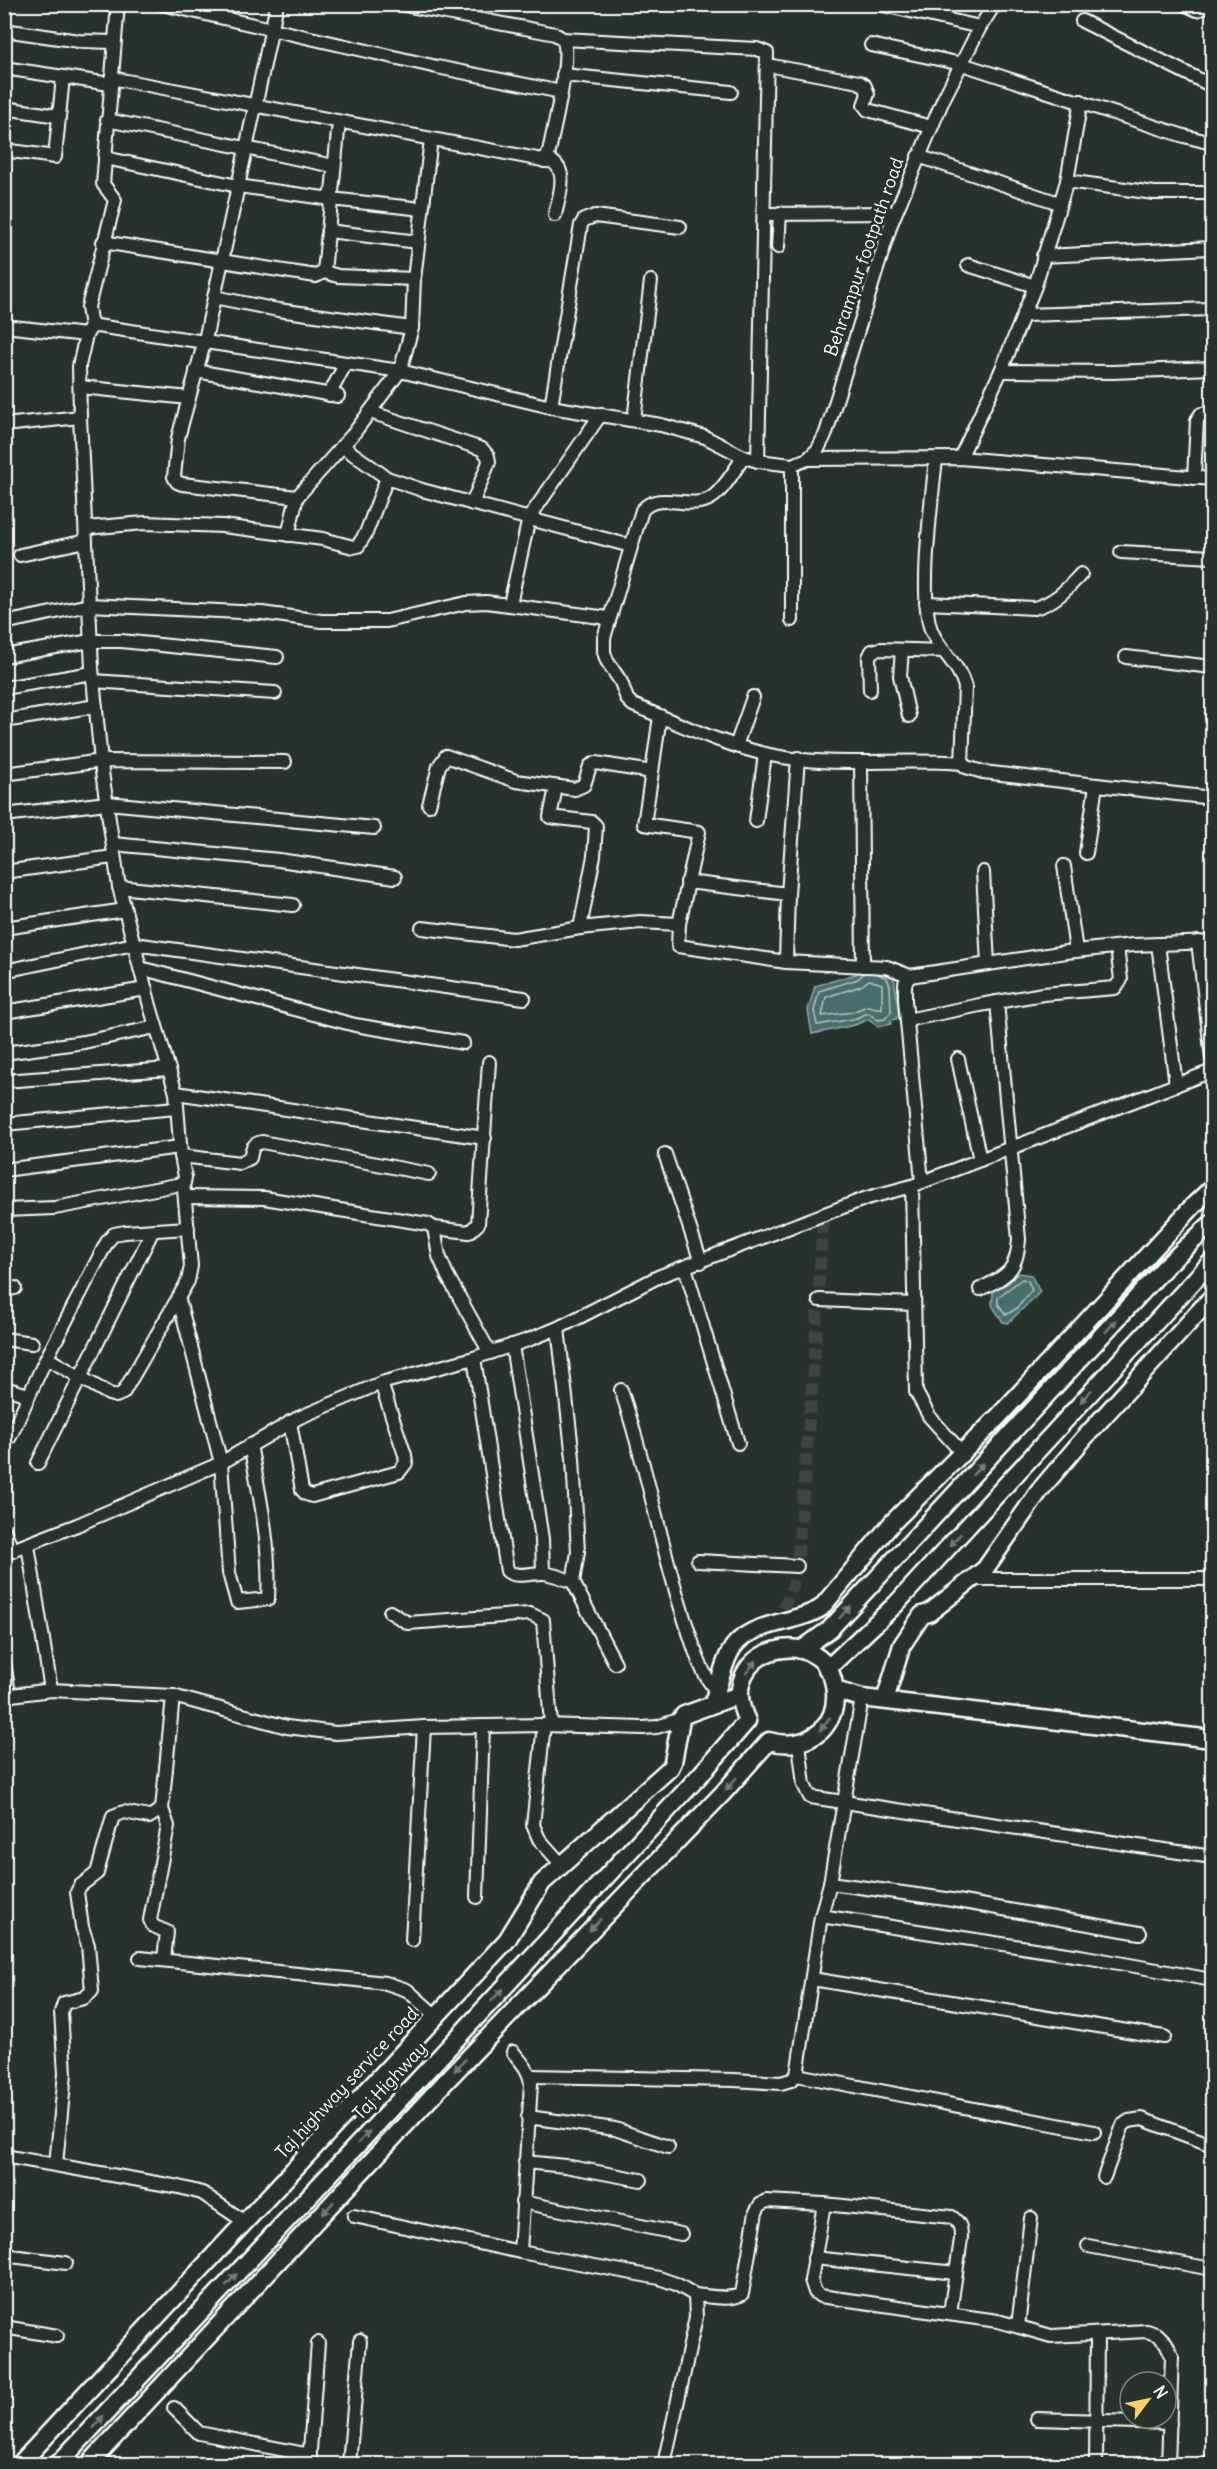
<svg xmlns="http://www.w3.org/2000/svg" width="1217" height="2469" viewBox="0 0 1217 2469" font-family="Delius,sans-serif">
  <style>
    .water { fill: #496d6e; stroke: #92a7a8; stroke-width: 1.5 }
    .lines { fill: none; stroke-linecap: round; stroke-linejoin: round }
    .shore { stroke: #b6c5c5; stroke-width: 1.5 }
    .street-tunnel { stroke: #3c4742; stroke-width: 12; stroke-dasharray: 12 6; stroke-linecap: butt }
    .street-casing { stroke: #fff; stroke-width: 16 }
    .secondary-casing { stroke: #fff; stroke-width: 21 }
    .street { stroke: #26332d; stroke-width: 12 }
    .secondary { stroke: #26332d; stroke-width: 16 }
    .oneway { fill: #727a76 }
    .labels { text-anchor: middle; stroke-width: 6; stroke-linejoin: round; paint-order: stroke }
    .street-label { font-size: 18px; fill: #fff; stroke: #26332d }
  </style>
  <rect width="100%" height="100%" fill="#26332d"/>
  <filter id="ink" filterUnits="userSpaceOnUse"><feTurbulence type="fractalNoise" baseFrequency=".0167" numOctaves="2"/><feDisplacementMap in="SourceGraphic" scale="12" xChannelSelector="R" yChannelSelector="G"/><feConvolveMatrix kernelMatrix="1 2 1 2 8 2 1 2 1" color-interpolation-filters="sRGB"/></filter>
  <g filter="url(#ink)">
    <g class="water">
      <path d="M861 968 891 973 894 977 899 1015 896 1019 891 1020V1024L878 1027 869 1019 855 1025 812 1034 808 1010 815 986 856 974Z"/>
      <path d="M1018 1273 1031 1275 1040 1292 1008 1323 1003 1322 992 1305 993 1291 1009 1283Z"/>
    </g>
    <g class="lines">
      <g class="shore">
        <path d="M864 973 858 979 819 991 814 1011 817 1025 854 1019 868 1013 878 1020 885 1019 891 1012 890 986 887 978 878 974"/>
        <path d="M869 980 882 984V1009L867 1006 853 1012 822 1016 826 997 861 986Z"/>
        <path d="M1022 1279 1028 1281 1032 1290 1017 1308 1006 1315 998 1304V1297Z"/>
      </g>
      <path class="street-tunnel" d="M777 1625 793 1585 797 1566 815 1350 823 1216"/>
      <defs>
        <g id="street">
          <path d="M162 4 437 67 561 92"/>
          <path d="M277 4 205 340 178 438 174 477 177 482 182 484 297 497"/>
          <path d="M399 4 535 30 555 34 563 39C572 57 553 130 549 152L544 161"/>
          <path d="M879 4 980 27"/>
          <path d="M1184 4 1197 10 1203 8 1205 4"/>
          <path d="M1082 21 1212 86"/>
          <path d="M4 30 79 41 114 42"/>
          <path d="M563 39 757 49 767 53 758 461"/>
          <path d="M871 45 962 64 1184 136 1212 143"/>
          <path d="M767 65 859 82 865 86 868 94 864 105 868 110 931 127"/>
          <path d="M4 68 110 84"/>
          <path d="M563 75 731 92"/>
          <path d="M111 78 553 162C569 173 558 199 555 215"/>
          <path d="M4 108 58 116"/>
          <path d="M107 120 334 166"/>
          <path d="M4 150 55 157 63 77"/>
          <path d="M918 156 1059 203"/>
          <path d="M105 158 238 186 331 199 422 209"/>
          <path d="M1067 181 1154 193H1212"/>
          <path d="M765 214 895 213"/>
          <path d="M328 231 418 242"/>
          <path d="M103 242 316 276 324 272 339 122"/>
          <path d="M778 247 780 213"/>
          <path d="M1043 256 1212 248"/>
          <path d="M968 265 1035 286"/>
          <path d="M324 272 338 276 414 279"/>
          <path d="M214 297 278 310 412 328"/>
          <path d="M1025 315 1212 309"/>
          <path d="M4 326 86 335"/>
          <path d="M91 327 88 307 115 200 103 184 118 4"/>
          <path d="M196 371 338 396"/>
          <path d="M1001 371 1112 372 1212 368"/>
          <path d="M80 387 189 398"/>
          <path d="M329 395 346 363"/>
          <path d="M551 407 581 225 584 220 595 216 680 227"/>
          <path d="M370 412 482 449 488 456 489 462 472 504"/>
          <path d="M634 420 651 281"/>
          <path d="M4 425 80 417"/>
          <path d="M342 446 387 478 422 490 631 546"/>
          <path d="M744 457C734 470 724 490 711 498 690 511 660 490 642 510L604 638V652L607 661 621 682 627 699 633 705C678 723 722 745 770 755 833 768 899 758 962 763"/>
          <path d="M960 458 1001 371 1035 286 1067 181 1081 101"/>
          <path d="M808 459 818 449 826 433 891 224 943 100 980 27 995 4"/>
          <path d="M936 459C932 496 918 602 932 632 941 653 959 664 965 687L962 763 966 767 983 772 1212 798"/>
          <path d="M792 465V620"/>
          <path d="M1194 478 1197 420 1201 414 1212 412"/>
          <path d="M86 528 145 523 223 526 323 539 353 547 358 546 366 533 387 478"/>
          <path d="M288 535 297 497 354 433 400 371 412 328 414 279 431 139"/>
          <path d="M1121 552 1212 557"/>
          <path d="M20 555 86 541"/>
          <path d="M926 603 1034 608C1055 603 1067 589 1081 574"/>
          <path d="M510 604 529 518 601 414"/>
          <path d="M4 623 89 605 262 613 321 621H387L466 603 486 602 608 618"/>
          <path d="M902 650 900 676 909 716"/>
          <path d="M4 656 91 641H121L277 657"/>
          <path d="M1126 657 1212 667"/>
          <path d="M93 681 275 693"/>
          <path d="M4 688 92 673"/>
          <path d="M870 690 869 657 872 651 880 649 944 651"/>
          <path d="M4 721 96 706"/>
          <path d="M736 746 753 697"/>
          <path d="M861 762 863 966"/>
          <path d="M652 772 644 824 699 832 679 924"/>
          <path d="M4 774 102 761 285 762"/>
          <path d="M556 787 550 817 592 822 596 826 594 856 580 928"/>
          <path d="M429 805 439 766 446 756 516 781 575 789 584 785 590 766 596 763 652 772 660 716"/>
          <path d="M4 815 107 803 374 828"/>
          <path d="M756 821 765 754"/>
          <path d="M113 844 279 860 395 877"/>
          <path d="M1086 853 1096 785"/>
          <path d="M1064 866 1076 951"/>
          <path d="M4 872 113 857"/>
          <path d="M983 872 988 964"/>
          <path d="M687 882 788 894"/>
          <path d="M119 887 293 905"/>
          <path d="M4 928 125 910"/>
          <path d="M422 928 514 939 580 928 640 922 679 924 678 946 786 962 887 967 910 976"/>
          <path d="M1198 942 1212 1058"/>
          <path d="M1158 944 1176 1085"/>
          <path d="M786 962 788 894 798 758"/>
          <path d="M140 968 355 1025 463 1043"/>
          <path d="M4 971 134 944 524 998"/>
          <path d="M4 1012 146 989"/>
          <path d="M907 1020 980 1005 1043 994 1115 988 1121 980 1117 947"/>
          <path d="M4 1053 84 1042 156 1027"/>
          <path d="M958 1059 980 1160"/>
          <path d="M4 1081 169 1069"/>
          <path d="M176 1093 485 1138"/>
          <path d="M4 1124 176 1108"/>
          <path d="M665 1154 701 1262"/>
          <path d="M181 1156 240 1163 250 1158C252 1149 252 1144 262 1142L429 1174"/>
          <path d="M4 1170 180 1147"/>
          <path d="M922 1182 905 1000V983L910 976 1066 952 1133 945 1212 942"/>
          <path d="M912 1186 916 1392 929 1416 962 1453"/>
          <path d="M185 1197 264 1198 428 1224 434 1228 439 1256 447 1275 490 1353"/>
          <path d="M4 1210 55 1208 176 1185 184 1183 185 1177 181 1156 176 1093 150 1006 119 887 102 772 92 668 80 417 79 366 86 335 91 327 97 326 400 371 551 407 661 425 705 437 744 457 758 461 792 465 808 459 960 458 1212 479"/>
          <path d="M434 1228 469 1232 478 1224 489 1062"/>
          <path d="M685 1267 738 1443"/>
          <path d="M980 1289C1007 1276 1017 1271 1019 1239L997 1002"/>
          <path d="M4 1290 15 1288"/>
          <path d="M179 1300 221 1463 229 1573 237 1602 268 1599C271 1547 260 1496 250 1445"/>
          <path d="M819 1300 914 1304"/>
          <path d="M558 1328 573 1458 578 1552 573 1582"/>
          <path d="M4 1339 32 1343"/>
          <path d="M512 1345 542 1539 543 1573"/>
          <path d="M47 1358 109 1394 116 1396 123 1393 188 1281 191 1266 184 1190"/>
          <path d="M474 1358 507 1571C517 1579 533 1572 545 1573 555 1575 564 1578 573 1582L615 1663"/>
          <path d="M4 1388 29 1395"/>
          <path d="M621 1390C647 1465 660 1545 685 1621 694 1646 699 1671 717 1692"/>
          <path d="M290 1422 302 1490 306 1494 312 1496 399 1472 406 1463 405 1455 381 1383"/>
          <path d="M10 1437 43 1365 107 1242 114 1234 125 1232 188 1228"/>
          <path d="M38 1463 153 1230"/>
          <path d="M4 1530 13 1551"/>
          <path d="M28 1545 51 1690"/>
          <path d="M4 1553 77 1525 221 1463 298 1418 381 1383 474 1358 528 1340 558 1328 660 1276 867 1198 912 1186 1212 1071"/>
          <path d="M698 1561 797 1566"/>
          <path d="M975 1579H1212"/>
          <path d="M390 1612 408 1623 530 1614 543 1620 551 1725"/>
          <path d="M4 1662 9 1694"/>
          <path d="M4 1696 51 1690 173 1696 287 1727 336 1733 424 1727 544 1725 643 1728 657 1727 681 1719"/>
          <path d="M544 1725 533 1825 539 1839 562 1865"/>
          <path d="M799 1743 804 1785 810 1797 1212 1857"/>
          <path d="M162 1809 168 1826 150 1920 153 1926 167 1932 164 1959"/>
          <path d="M830 1883 946 1899 1140 1933"/>
          <path d="M477 1897 483 1726"/>
          <path d="M821 1916 1080 1956 1212 1980"/>
          <path d="M412 1940 424 1727"/>
          <path d="M140 1958 386 1983 407 1990 436 2016"/>
          <path d="M812 1979 1164 2037"/>
          <path d="M513 2052C521 2062 530 2070 531 2084L520 2252"/>
          <path d="M797 2075 1094 2132"/>
          <path d="M530 2076 734 2080 781 2083 791 2080 797 2075 821 1916 830 1883 862 1698"/>
          <path d="M528 2117 615 2129 668 2147"/>
          <path d="M4 2156 179 2187 202 2193 245 2222"/>
          <path d="M525 2162 565 2166 641 2180"/>
          <path d="M56 2164 65 2073 61 2012 64 2003 84 1998 92 1991 88 1945 82 1927 77 1892 80 1886 97 1873 113 1816 124 1812 149 1817 162 1809 173 1696"/>
          <path d="M1104 2177 1123 2125 1129 2121 1142 2119 1212 2145"/>
          <path d="M522 2202 681 2234"/>
          <path d="M824 2204 952 2217C961 2224 961 2229 961 2239L950 2313"/>
          <path d="M354 2216 520 2252 659 2278 676 2284 695 2295 696 2317 664 2464"/>
          <path d="M1088 2246 1212 2269"/>
          <path d="M4 2255 66 2263"/>
          <path d="M814 2258 956 2273"/>
          <path d="M695 2295C708 2296 730 2301 742 2294L756 2212 760 2205 766 2201 824 2204 811 2280 815 2292 820 2296 998 2321 1051 2336 1147 2331 1158 2335 1166 2343 1172 2356 1168 2464"/>
          <path d="M1018 2326 1031 2218"/>
          <path d="M4 2327 57 2336"/>
          <path d="M174 2408 199 2433 310 2455"/>
          <path d="M1037 2419 1170 2423"/>
          <path d="M309 2464 318 2343"/>
          <path d="M349 2464 360 2341"/>
          <path d="M1096 2464 1097 2335"/>
          <path d="M1202 2464 1212 2461"/>
        </g>
        <g id="secondary">
          <path d="M801 1650 830 1629 1166 1266 1212 1223"/>
          <path d="M827 1669 896 1604 1212 1261"/>
          <path d="M835 1690 862 1698 1212 1739"/>
          <path d="M885 1700 902 1645 922 1615 929 1613 985 1569 1040 1490 1085 1437 1212 1297"/>
          <path d="M713 1703C718 1687 722 1669 729 1654 745 1620 792 1626 821 1608L892 1523 998 1417 1194 1205 1212 1188"/>
          <path d="M20 2464 507 1940 542 1883 670 1768 673 1762 681 1719 684 1715 739 1695"/>
          <path d="M58 2464 435 2062 701 1774 747 1721C710 1645 831 1618 835 1693 836 1707 831 1721 821 1731 806 1744 787 1746 769 1741L723 1793 448 2079 89 2464"/>
        </g>
      </defs>
      <use href="#street" class="street-casing"/>
      <use href="#secondary" class="secondary-casing"/>
      <use href="#street" class="street"/>
      <use href="#secondary" class="secondary"/>
    </g>
    <defs><path id="oneway-solid" d="M-6-.8H1V-3.2L6.5 0L1 3.2V.8H-6Z" transform="scale(1.5)"/></defs>
    <g class="oneway">
      <use href="#oneway-solid" transform="translate(1111 1326) rotate(-47)"/>
      <use href="#oneway-solid" transform="translate(1086 1396) rotate(132)"/>
      <use href="#oneway-solid" transform="translate(978 1469) rotate(-47)"/>
      <use href="#oneway-solid" transform="translate(955 1540) rotate(133)"/>
      <use href="#oneway-solid" transform="translate(845 1612) rotate(-48)"/>
      <use href="#oneway-solid" transform="translate(751 1667) rotate(-52)"/>
      <use href="#oneway-solid" transform="translate(825 1724) rotate(126)"/>
      <use href="#oneway-solid" transform="translate(731 1784) rotate(132)"/>
      <use href="#oneway-solid" transform="translate(595 1925) rotate(134)"/>
      <use href="#oneway-solid" transform="translate(497 1995) rotate(-47)"/>
      <use href="#oneway-solid" transform="translate(460 2065) rotate(133)"/>
      <use href="#oneway-solid" transform="translate(364 2137) rotate(-47)"/>
      <use href="#oneway-solid" transform="translate(328 2208) rotate(133)"/>
      <use href="#oneway-solid" transform="translate(231 2280) rotate(-47)"/>
      <use href="#oneway-solid" transform="translate(98 2422) rotate(-47)"/>
    </g>
  </g>
  <g class="labels">
    <g class="street-label">
      <text transform="translate(864 257) rotate(-71)" y="6">Behrampur footpath road</text>
      <text transform="translate(390 2081) rotate(-47)" y="6">Taj Highway</text>
      <text transform="translate(347 2083) rotate(-47)" y="6">Taj highway service road</text>
    </g>
  </g>
  <rect width="1217" height="2469" fill="none" stroke="#26332d" stroke-width="24"/>
  <rect x="12" y="12" width="1193" height="2445" fill="none" stroke="#fff" stroke-width="2" filter="url(#ink)"/>
  <g transform="translate(1148 2400) rotate(58)"><circle r="28" fill="#26332d" stroke="#7d8581" stroke-width="1.5"/>
  <path d="M0-4.5L10 22L0 15L-10 22Z" fill="#ffd166"/>
  <text y="-9" font-size="16" font-weight="bold" text-anchor="middle" fill="#ffffff">N</text>
  </g>
</svg>
